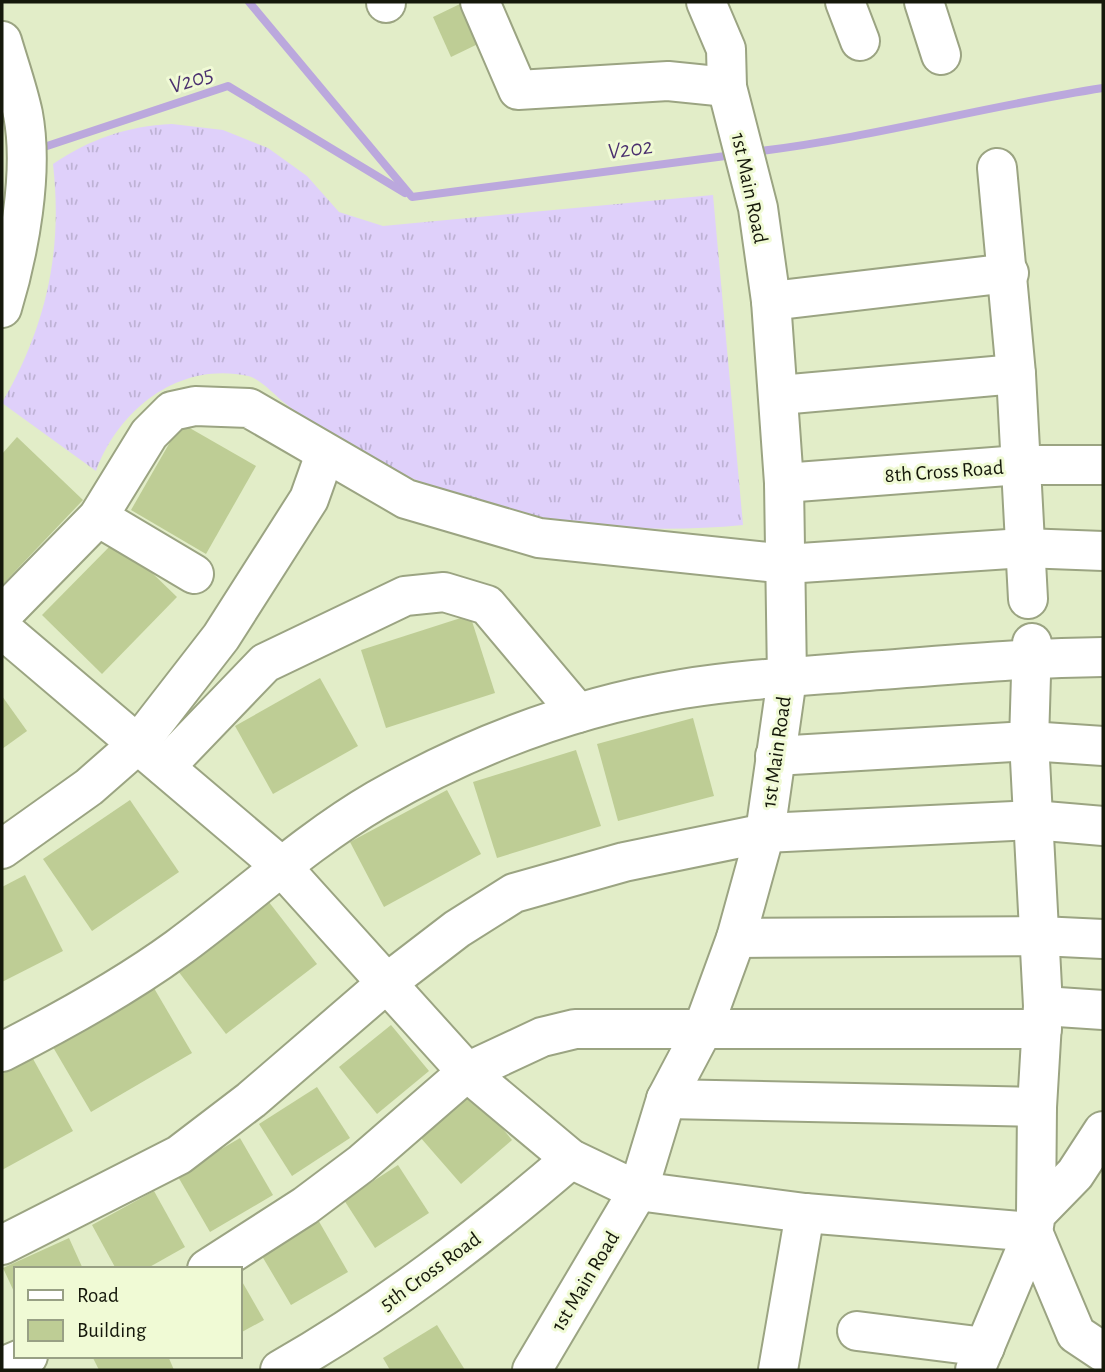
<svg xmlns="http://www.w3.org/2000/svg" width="1105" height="1372" viewBox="0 0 1105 1372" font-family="'Alegreya Sans',sans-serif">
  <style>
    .grass { fill: url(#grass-tufts) }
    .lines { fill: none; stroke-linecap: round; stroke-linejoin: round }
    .stream { stroke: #bba8dd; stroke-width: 8 }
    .building { fill: #becd95 }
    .minor-casing { stroke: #9ba482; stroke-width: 42 }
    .major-casing { stroke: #9ba482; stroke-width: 42 }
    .minor { stroke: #fff; stroke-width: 38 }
    .major { stroke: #fff; stroke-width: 38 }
    .labels { text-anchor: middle; stroke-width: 6; stroke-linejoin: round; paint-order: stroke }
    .street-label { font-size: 21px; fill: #15180b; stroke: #f0fad5 }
    .water-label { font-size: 23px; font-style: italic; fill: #4b306f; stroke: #f0fad5 }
  </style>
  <defs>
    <pattern id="grass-tufts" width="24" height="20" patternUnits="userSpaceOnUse" patternTransform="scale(1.75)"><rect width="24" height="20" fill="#dfd0fa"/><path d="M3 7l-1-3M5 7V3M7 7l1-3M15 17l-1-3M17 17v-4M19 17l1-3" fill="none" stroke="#beb2d5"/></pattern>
  </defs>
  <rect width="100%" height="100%" fill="#e2edc8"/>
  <path class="grass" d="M172 124 223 130 268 148 307 176 339 212 383 226 713 195 743 525C611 538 478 519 362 453 336 438 310 423 286 404 275 396 261 379 248 376 179 361 119 409 96 471L2 403C46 327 63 252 53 164 90 139 127 126 172 124Z"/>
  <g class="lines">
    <g class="stream">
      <path d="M249 2 412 197 733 155"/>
      <path d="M38 149 228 86 405 193"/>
      <path d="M753 152C871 138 986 106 1103 88"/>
    </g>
  </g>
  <g class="building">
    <path d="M462 3 480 43 451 57 433 17Z"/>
    <path d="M181 423 256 466 206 554 131 510Z"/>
    <path d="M17 437 83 500 2 585V454Z"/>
    <path d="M117 539 177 597 102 674 42 615Z"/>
    <path d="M470 615 495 693 386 728 361 650Z"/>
    <path d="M320 678 358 746 273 794 235 726Z"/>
    <path d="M2 696 27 731 2 749Z"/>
    <path d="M693 718 714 796 618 821 597 744Z"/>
    <path d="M576 750 601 826 497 858 473 782Z"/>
    <path d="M447 790 481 854 384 907 350 842Z"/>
    <path d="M130 800 179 872 92 931 43 859Z"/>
    <path d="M25 875 63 951 2 982V887Z"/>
    <path d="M265 897 317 964 226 1034 175 967Z"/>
    <path d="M151 983 192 1053 91 1112 50 1042Z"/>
    <path d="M391 1025 429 1071 377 1114 339 1067Z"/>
    <path d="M32 1057 73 1131 2 1170V1074Z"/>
    <path d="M317 1087 350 1138 292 1176 259 1124Z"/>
    <path d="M472 1092 512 1140 461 1184 420 1137Z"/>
    <path d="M240 1138 273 1195 210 1232 177 1175Z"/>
    <path d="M398 1165 429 1213 375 1248 344 1200Z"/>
    <path d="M154 1191 185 1247 146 1269H116L92 1225Z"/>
    <path d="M317 1218 348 1272 291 1305 259 1251Z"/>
    <path d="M69 1238 83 1269H16V1296L3 1268Z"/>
    <path d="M240 1278 264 1320 240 1333Z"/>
    <path d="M437 1325 465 1370H390L383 1358Z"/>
    <path d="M92 1356H168L174 1370H99Z"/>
  </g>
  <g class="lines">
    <defs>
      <g id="minor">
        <path d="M386 2V3"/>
        <path d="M480 2 518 90 668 81 727 87"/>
        <path d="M845 2 860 41"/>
        <path d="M924 2 941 55"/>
        <path d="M997 168 1016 374 1028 599"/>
        <path d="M771 301 1009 273"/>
        <path d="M780 395 1016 374"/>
        <path d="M784 483 1020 465H1103"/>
        <path d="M98 517 194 574"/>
        <path d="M2 615 98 517 149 434 172 411 195 406 249 408 406 499 539 538 786 564 1024 548 1103 551"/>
        <path d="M2 629 281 866 467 1072 571 1159 638 1191 805 1213 1033 1232 1076 1334 1103 1352"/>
        <path d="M1032 643 1029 741 1043 1006 1037 1107 1036 1214"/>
        <path d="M775 756 1029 741 1103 746"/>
        <path d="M165 767 265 663 405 596 444 592 487 605 578 713"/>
        <path d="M2 849 89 787 138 744 221 637 309 499 325 454"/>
        <path d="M736 938 1040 936 1103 939"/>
        <path d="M1043 1006 1103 1010"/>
        <path d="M2 1052C63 1021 123 988 178 948 245 899 305 842 377 800 471 746 574 707 682 689 743 679 806 676 868 671 947 665 1024 658 1103 657"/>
        <path d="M666 1099 1037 1107"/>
        <path d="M2 1245 179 1155 251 1100 388 982 457 929 514 893 624 862 765 833 1033 820 1103 826"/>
        <path d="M207 1269 305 1206 361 1164 467 1072 542 1037 575 1029H1042"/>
        <path d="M857 1331 985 1347"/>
        <path d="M2 1367 28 1356"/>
        <path d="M280 1370C385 1310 479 1238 571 1159"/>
        <path d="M532 1370 638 1191 666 1099 702 1031 736 938 765 833 787 678 784 483 771 301 758 208 727 87 726 49 706 2"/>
        <path d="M778 1370 805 1213"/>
        <path d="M975 1370 1033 1232 1036 1214 1075 1174 1103 1131"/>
      </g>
      <path id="major" d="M2 41C9 65 18 90 23 114 34 172 19 252 2 308"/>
    </defs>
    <use href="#minor" class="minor-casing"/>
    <use href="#major" class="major-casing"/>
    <use href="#minor" class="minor"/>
    <use href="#major" class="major"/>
  </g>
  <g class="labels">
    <g class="street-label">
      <text transform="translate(750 188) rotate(78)" y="7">1st Main Road</text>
      <text transform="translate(944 471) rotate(-4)" y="7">8th Cross Road</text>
      <text transform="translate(776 752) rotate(-82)" y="7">1st Main Road</text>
      <text transform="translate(430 1271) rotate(-36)" y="7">5th Cross Road</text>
      <text transform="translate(585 1281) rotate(-59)" y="7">1st Main Road</text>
    </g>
    <g class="water-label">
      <text transform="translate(191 79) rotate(-18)" y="8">V205</text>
      <text transform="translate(630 148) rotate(-8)" y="8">V202</text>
    </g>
  </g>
  <rect width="1105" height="1372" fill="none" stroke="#15180b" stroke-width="7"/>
  <rect x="14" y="1267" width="228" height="91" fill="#f0fad5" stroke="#98a084" stroke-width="2"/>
  <rect x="28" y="1290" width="35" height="10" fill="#ffffff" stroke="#98a084" stroke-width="2"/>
  <text x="77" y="1302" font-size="21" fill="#15180b">Road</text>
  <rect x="28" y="1320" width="35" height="21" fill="#becd95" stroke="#98a084" stroke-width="2"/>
  <text x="77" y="1337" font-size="21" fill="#15180b">Building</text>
</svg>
